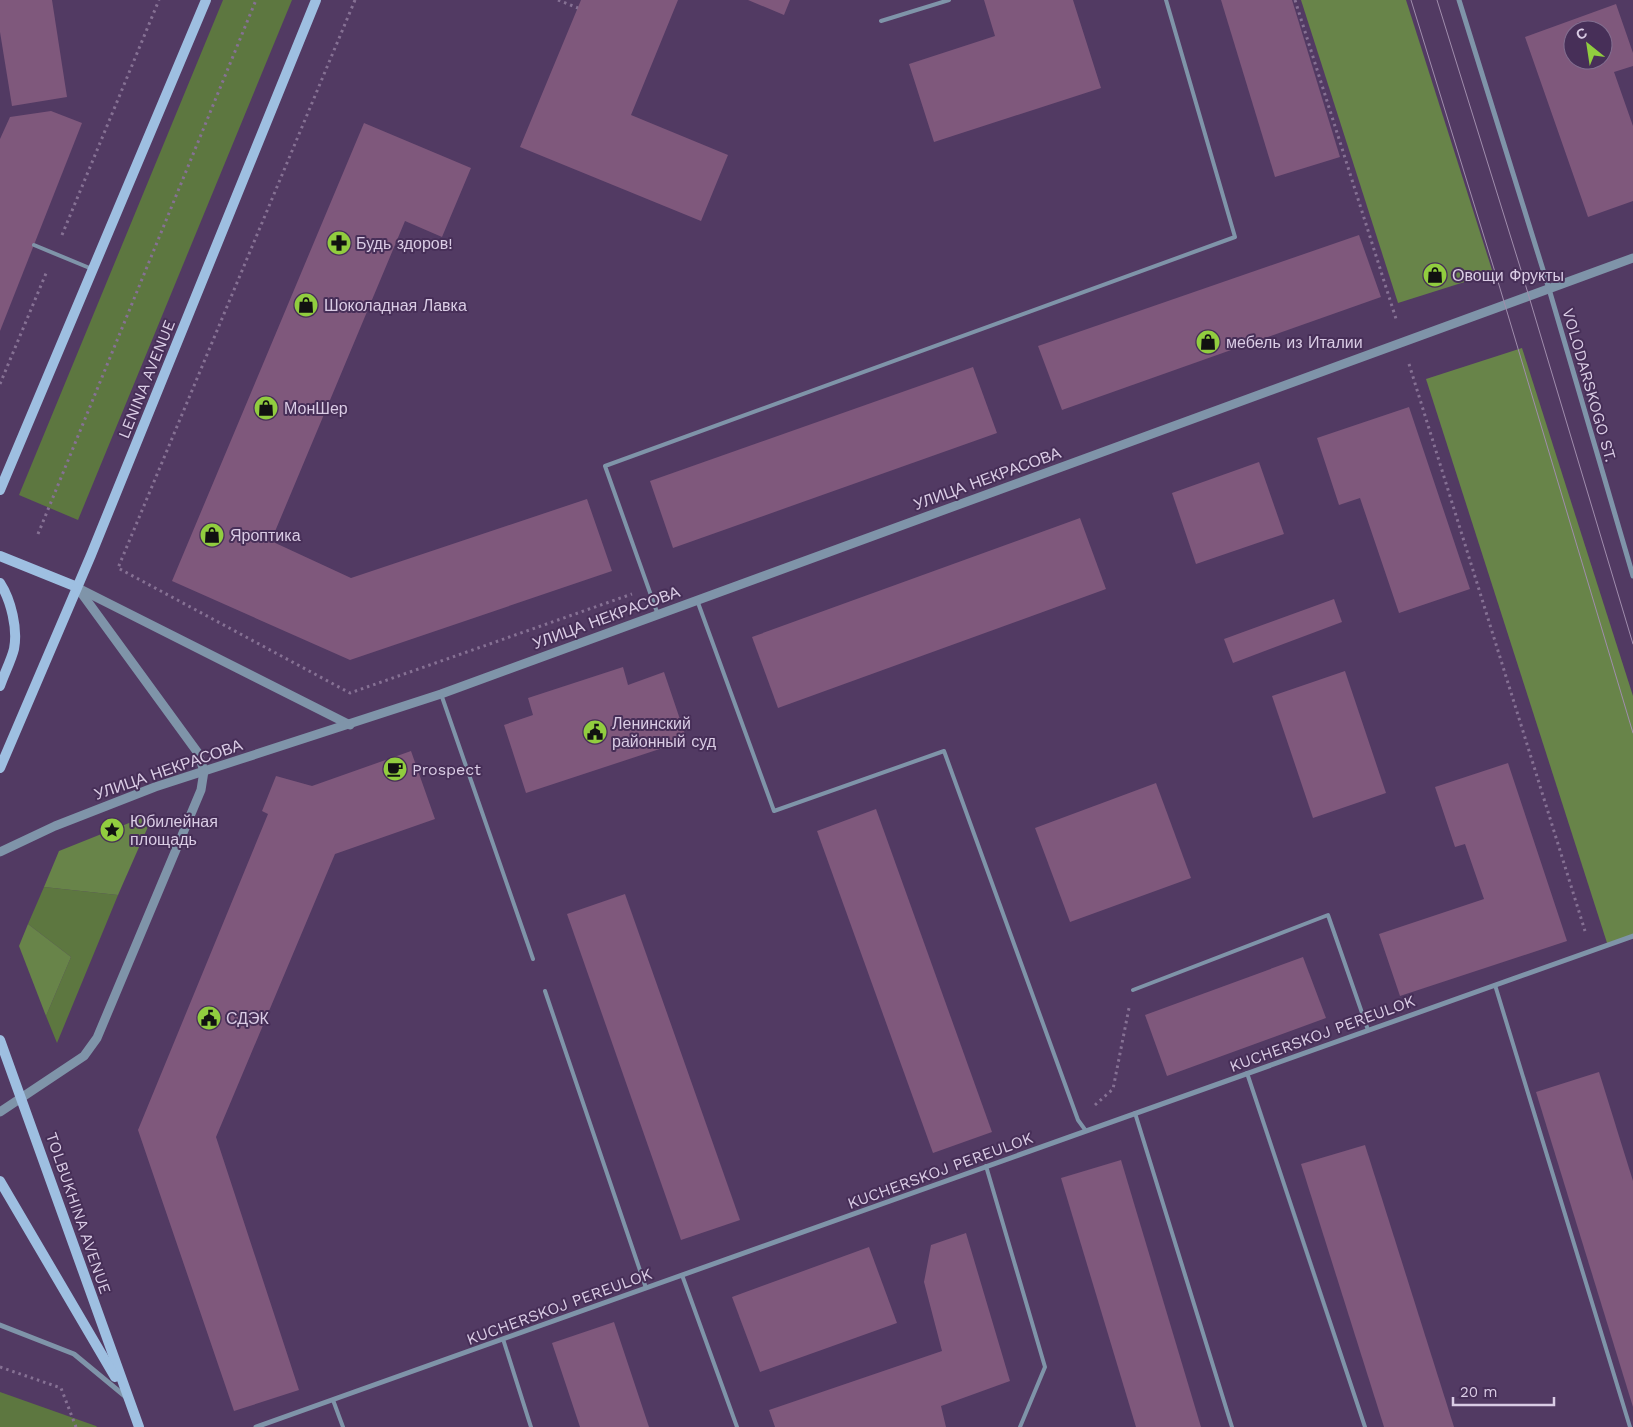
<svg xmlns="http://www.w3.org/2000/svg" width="1633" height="1427" viewBox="0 0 1633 1427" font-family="'Work Sans',sans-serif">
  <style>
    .green { fill: #5d7740 }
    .forest { fill: #688449 }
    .building { fill: #7f587c; fill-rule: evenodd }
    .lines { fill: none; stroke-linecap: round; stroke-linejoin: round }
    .path { stroke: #867194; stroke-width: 3; stroke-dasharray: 2.5 4; stroke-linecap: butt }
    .service { stroke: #7f94a9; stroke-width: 4 }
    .minor { stroke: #7f94a9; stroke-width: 5 }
    .tertiary { stroke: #7f94a9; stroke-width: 9 }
    .secondary { stroke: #9ebfe1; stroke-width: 10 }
    .tram { stroke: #a08dad; stroke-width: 1 }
    .labels { text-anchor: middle; stroke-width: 4; stroke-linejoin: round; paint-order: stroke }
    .poi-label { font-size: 16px; fill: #dacce5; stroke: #472f58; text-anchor: start }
    .street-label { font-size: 16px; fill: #dacce5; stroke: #472f58 }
  </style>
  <rect width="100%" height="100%" fill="#523a63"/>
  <g class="green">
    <path d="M223 0H292L78 520 19 495Z"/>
    <path d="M44 887 118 895 57 1043 46 1016 71 957 28 924Z"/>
    <path d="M0 1392 96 1426 97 1427H0Z"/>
  </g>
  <g class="forest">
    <path d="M1301 0H1406L1493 273 1398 303Z"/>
    <path d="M1522 348 1633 696V938L1608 946 1426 379Z"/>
    <path d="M154 813 118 895 44 887 59 851Z"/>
    <path d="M28 924 71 957 46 1016 19 946Z"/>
  </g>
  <g class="building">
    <path d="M0 0H52L67 97 12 106 0 32Z"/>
    <path d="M581 0H678L631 115 728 155 701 221 520 147Z"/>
    <path d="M748 0H790L784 15Z"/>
    <path d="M984 0H1073L1101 88 934 142 909 64 995 36Z"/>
    <path d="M1221 0H1292L1340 157 1275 177Z"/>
    <path d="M1616 4 1633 53V66L1614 72 1633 126V201L1588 217 1525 37ZM1573 30H1603V60H1573Z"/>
    <path d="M51 111 82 123 0 331V139L10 117Z"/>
    <path d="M364 123 471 168 442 237 405 221 271 541 351 578 587 499 612 571 350 660 172 581Z"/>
    <path d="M1359 235 1381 297 1062 410 1038 346Z"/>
    <path d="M973 367 997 433 673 548 650 481Z"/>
    <path d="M1409 407 1470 589 1399 613 1360 498 1339 505 1317 438Z"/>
    <path d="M1259 462 1284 534 1196 564 1172 493Z"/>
    <path d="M1080 518 1106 589 778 708 752 637Z"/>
    <path d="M1334 599 1342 622 1233 663 1224 639Z"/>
    <path d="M623 667 628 685 664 672 687 740 526 793 504 725 533 715 528 698Z"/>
    <path d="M1345 671 1386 793 1313 818 1272 696Z"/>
    <path d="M411 751 435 819 335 854 216 1137 299 1390 234 1411 138 1130 268 814 262 811 276 776 312 786Z"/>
    <path d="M1508 763 1567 941 1400 996 1379 934 1484 899 1465 844 1455 847 1435 787Z"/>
    <path d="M1156 783 1191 878 1070 922 1035 828Z"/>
    <path d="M876 809 992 1132 933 1153 817 831Z"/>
    <path d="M625 894 740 1220 681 1240 567 914Z"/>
    <path d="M1303 957 1326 1018 1167 1076 1145 1015Z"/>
    <path d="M1599 1072 1633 1181V1407L1536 1092Z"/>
    <path d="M1365 1145 1454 1427H1384L1301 1164Z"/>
    <path d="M1121 1160 1201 1427H1136L1061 1178Z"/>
    <path d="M966 1233 1010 1381 941 1406 946 1427H775L769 1410 942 1351 924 1282 931 1245Z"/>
    <path d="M869 1247 897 1323 760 1372 732 1297Z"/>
    <path d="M614 1322 649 1427H580L552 1343Z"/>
  </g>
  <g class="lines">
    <g class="path">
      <path d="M355 0 118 568 350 693 632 594"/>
      <path d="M558 0 578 8"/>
      <path d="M1295 0 1397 322"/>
      <path d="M62 235 159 0"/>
      <path d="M1409 364 1585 931"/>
      <path d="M0 384 47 271"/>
      <path d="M38 534 256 0"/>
      <path d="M1095 1105 1113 1089 1129 1008"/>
      <path d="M0 1367 61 1388 76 1427"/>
    </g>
    <g class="service">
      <path d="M881 21 949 0"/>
      <path d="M34 245 92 269"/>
      <path d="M697 600 774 811 944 751 1078 1120 1086 1131"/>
      <path d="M658 615 605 466 1235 237 1166 0"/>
      <path d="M441 694 533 959"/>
      <path d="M1495 985 1630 1427"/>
      <path d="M1133 990 1328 915 1368 1030"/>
      <path d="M545 991 646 1288"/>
      <path d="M1247 1073 1365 1427"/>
      <path d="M1135 1113 1232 1427"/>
      <path d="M986 1166 1045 1367 1020 1427"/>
      <path d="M682 1275 737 1427"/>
      <path d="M503 1339 531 1427"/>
      <path d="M333 1400 343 1427"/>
    </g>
    <g class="minor">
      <path d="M1459 0 1549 289 1633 576"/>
      <path d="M0 1325 74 1354 126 1397"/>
      <path d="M256 1427 1633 936"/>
    </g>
    <g class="tertiary">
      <path d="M78 588 350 725"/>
      <path d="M0 852 55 826 155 787 441 694 1633 258"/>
      <path d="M0 1112 84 1056 97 1038 201 790 204 771 198 753 77 587"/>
    </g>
    <g class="secondary">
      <path d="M0 490 206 0"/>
      <path d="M0 556 77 587"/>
      <path d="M0 583C11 600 18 629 14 649 11 661 4 674 0 686"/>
      <path d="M0 768 91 555 316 0"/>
      <path d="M0 1040 139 1427"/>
      <path d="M0 1181 115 1377"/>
    </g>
    <g class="tram">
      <path d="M1411 0 1499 285 1633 733"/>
      <path d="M1437 0 1521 270 1633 644"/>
    </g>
  </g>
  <defs>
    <symbol id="pharmacy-disc" viewBox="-11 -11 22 22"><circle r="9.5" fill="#91cd3f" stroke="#472f58"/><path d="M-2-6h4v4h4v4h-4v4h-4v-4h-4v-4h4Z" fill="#111"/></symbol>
    <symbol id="shop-disc" viewBox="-11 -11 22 22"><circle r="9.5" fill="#91cd3f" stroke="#472f58"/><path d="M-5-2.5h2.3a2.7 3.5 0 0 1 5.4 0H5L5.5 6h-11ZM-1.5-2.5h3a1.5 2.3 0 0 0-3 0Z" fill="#111"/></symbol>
    <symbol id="civic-disc" viewBox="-11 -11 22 22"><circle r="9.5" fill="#91cd3f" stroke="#472f58"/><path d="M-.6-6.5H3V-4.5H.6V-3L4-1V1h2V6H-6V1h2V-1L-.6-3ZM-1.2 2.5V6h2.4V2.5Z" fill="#111"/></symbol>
    <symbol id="cafe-disc" viewBox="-11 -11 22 22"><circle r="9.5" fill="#91cd3f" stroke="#472f58"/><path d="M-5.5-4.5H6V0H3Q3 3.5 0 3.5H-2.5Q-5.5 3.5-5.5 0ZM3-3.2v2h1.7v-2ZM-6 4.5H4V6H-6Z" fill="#111"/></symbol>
    <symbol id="sight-disc" viewBox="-11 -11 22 22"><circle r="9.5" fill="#91cd3f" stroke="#472f58"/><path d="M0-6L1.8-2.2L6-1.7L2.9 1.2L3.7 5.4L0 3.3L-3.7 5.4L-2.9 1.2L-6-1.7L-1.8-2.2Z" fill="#111"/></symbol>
  </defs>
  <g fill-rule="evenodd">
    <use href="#pharmacy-disc" x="325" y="229" width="28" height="28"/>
    <use href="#shop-disc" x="1421" y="261" width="28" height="28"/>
    <use href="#shop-disc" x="292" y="291" width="28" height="28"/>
    <use href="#shop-disc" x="1194" y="328" width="28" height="28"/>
    <use href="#shop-disc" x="252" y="394" width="28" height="28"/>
    <use href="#shop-disc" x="198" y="521" width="28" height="28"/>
    <use href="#civic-disc" x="581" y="718" width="28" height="28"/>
    <use href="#cafe-disc" x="381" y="755" width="28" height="28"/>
    <use href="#sight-disc" x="98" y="816" width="28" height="28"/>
    <use href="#civic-disc" x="195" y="1004" width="28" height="28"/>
  </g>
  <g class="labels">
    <g class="poi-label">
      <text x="356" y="249">Будь здоров!</text>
      <text x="1452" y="281">Овощи Фрукты</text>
      <text x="324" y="311">Шоколадная Лавка</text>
      <text x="1226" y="348">мебель из Италии</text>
      <text x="284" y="414">МонШер</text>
      <text x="230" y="541">Яроптика</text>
      <text x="612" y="729">Ленинский<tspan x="612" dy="18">районный суд</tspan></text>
      <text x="412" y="775">Prospect</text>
      <text x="130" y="827">Юбилейная<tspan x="130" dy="18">площадь</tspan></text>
      <text x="226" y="1024">СДЭК</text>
    </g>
    <g class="street-label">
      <text transform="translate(146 379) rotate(-68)" y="6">LENINA AVENUE</text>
      <text transform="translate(1590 385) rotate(74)" y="6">VOLODARSKOGO ST.</text>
      <text transform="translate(987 478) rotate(-20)" y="6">УЛИЦА НЕКРАСОВА</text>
      <text transform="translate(606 617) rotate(-20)" y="6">УЛИЦА НЕКРАСОВА</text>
      <text transform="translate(168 769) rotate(-19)" y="6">УЛИЦА НЕКРАСОВА</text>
      <text transform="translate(1322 1033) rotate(-20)" y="6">KUCHERSKOJ PEREULOK</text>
      <text transform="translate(940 1170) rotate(-20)" y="6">KUCHERSKOJ PEREULOK</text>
      <text transform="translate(79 1213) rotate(71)" y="6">TOLBUKHINA AVENUE</text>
      <text transform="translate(559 1306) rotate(-20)" y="6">KUCHERSKOJ PEREULOK</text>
    </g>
  </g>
  <g transform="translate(1588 45) rotate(330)"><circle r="24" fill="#472f58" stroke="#826e90"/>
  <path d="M0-4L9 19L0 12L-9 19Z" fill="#91cd3f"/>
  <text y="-8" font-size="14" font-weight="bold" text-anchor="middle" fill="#dacce5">С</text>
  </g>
  <path d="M1453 1397v8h101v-8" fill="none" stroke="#dacce5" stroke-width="2.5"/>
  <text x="1460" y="1397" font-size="15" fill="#dacce5" stroke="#472f58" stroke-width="4" paint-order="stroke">20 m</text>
</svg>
